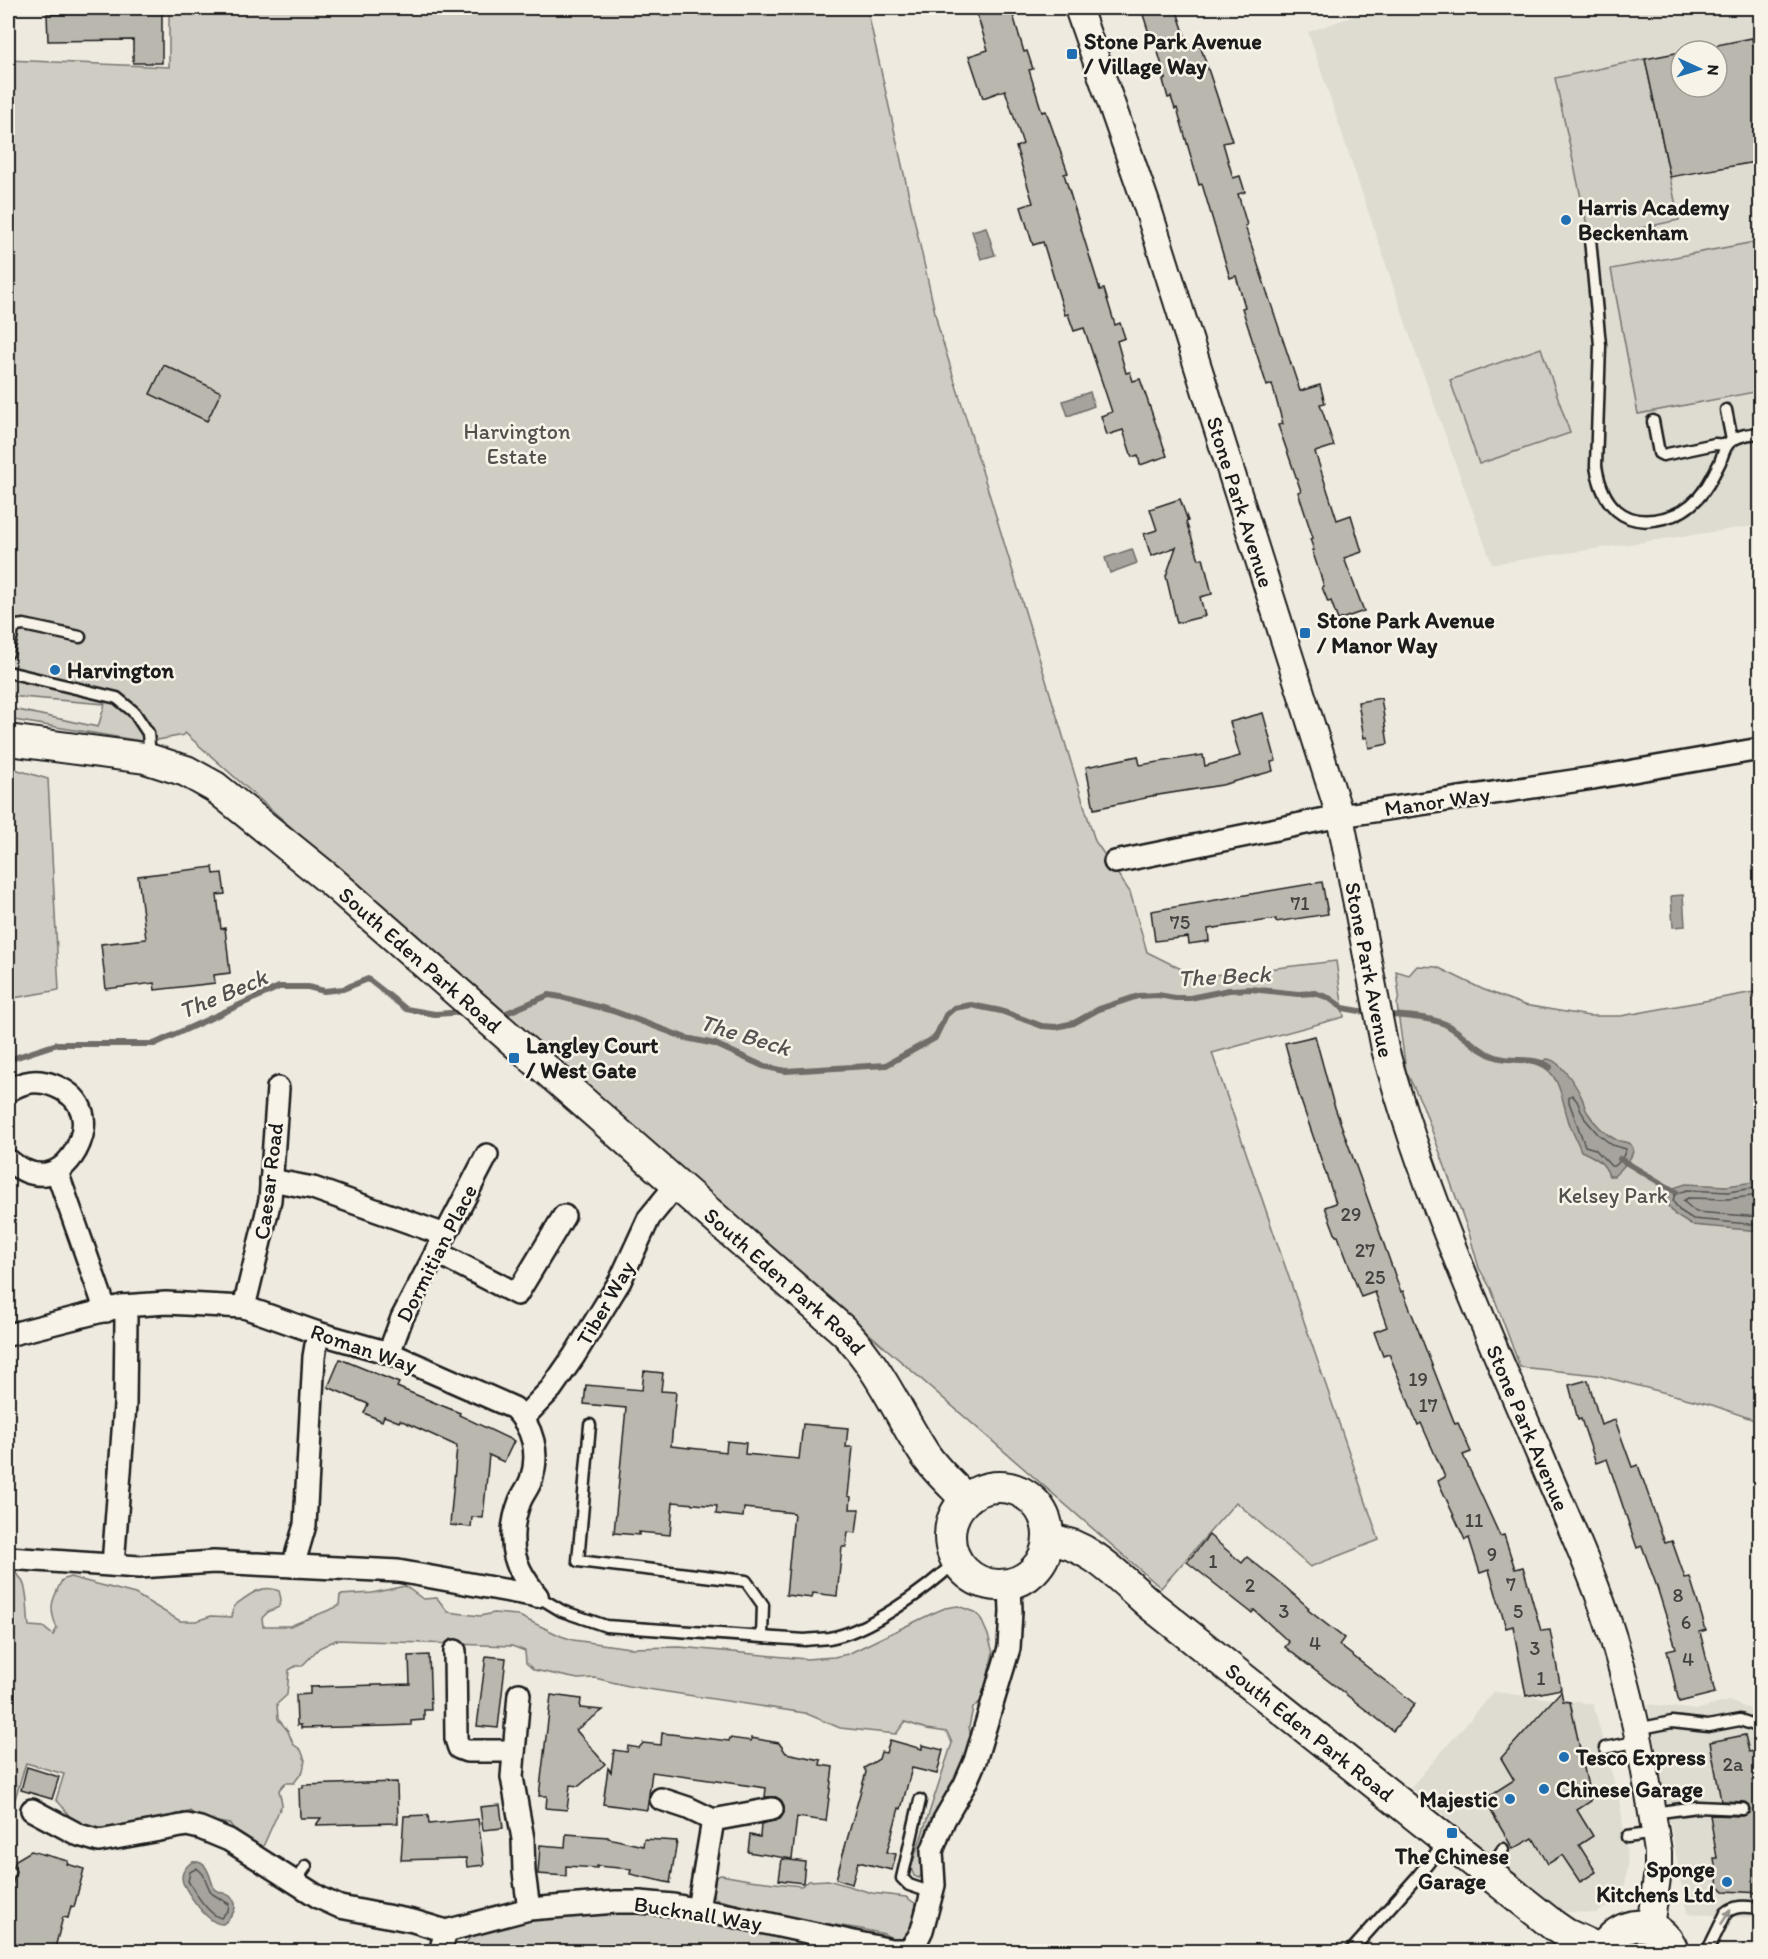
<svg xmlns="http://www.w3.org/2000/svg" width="1768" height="1959" viewBox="0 0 1768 1959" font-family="Itim,sans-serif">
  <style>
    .built { fill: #dedbd1; fill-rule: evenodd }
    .green { fill: #cfccc3; stroke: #767470; stroke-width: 1.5 }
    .water { fill: #a6a39d; stroke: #6f6d69; stroke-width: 1.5 }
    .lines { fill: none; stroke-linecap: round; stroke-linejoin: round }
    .shore { stroke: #535250; stroke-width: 1.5 }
    .stream { stroke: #6f6d69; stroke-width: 6 }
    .building { fill: #bab7af; stroke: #1c1c1c; stroke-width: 1.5 }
    .service-casing { stroke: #1c1c1c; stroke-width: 15 }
    .minor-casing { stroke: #1c1c1c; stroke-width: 26 }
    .tertiary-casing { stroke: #1c1c1c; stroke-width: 30 }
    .secondary-casing { stroke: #1c1c1c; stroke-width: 34 }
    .service { stroke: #f7f3e8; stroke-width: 10 }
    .minor { stroke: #f7f3e8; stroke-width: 21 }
    .tertiary { stroke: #f7f3e8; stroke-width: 26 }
    .secondary { stroke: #f7f3e8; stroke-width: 30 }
    .oneway { fill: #94928c }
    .poi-dot { fill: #1f6fb2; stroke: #f7f3e8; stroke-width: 2 }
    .labels { text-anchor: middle; stroke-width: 5; stroke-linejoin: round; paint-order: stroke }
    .number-label { font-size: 20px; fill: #444341 }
    .poi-label { font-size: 22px; font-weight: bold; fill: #1c1c1c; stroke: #f7f3e8; text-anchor: start }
    .park-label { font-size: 22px; fill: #52514e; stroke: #f7f3e8 }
    .street-label { font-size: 22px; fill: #1c1c1c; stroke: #f7f3e8 }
    .water-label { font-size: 24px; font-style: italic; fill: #535250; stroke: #f7f3e8 }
  </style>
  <rect width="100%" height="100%" fill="#eeeae0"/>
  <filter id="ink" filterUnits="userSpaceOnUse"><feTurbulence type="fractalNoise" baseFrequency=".0167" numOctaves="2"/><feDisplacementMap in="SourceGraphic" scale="12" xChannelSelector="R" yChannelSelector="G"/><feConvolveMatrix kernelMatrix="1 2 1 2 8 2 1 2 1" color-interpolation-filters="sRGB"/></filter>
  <g filter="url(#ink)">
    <g class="built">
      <path d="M1377 8H1760V525L1492 564 1416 354 1308 32ZM1681 51H1717V87H1681Z"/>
      <path d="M1494 1692 1593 1704 1620 1803 1628 1864 1625 1885 1620 1895 1613 1904 1596 1913 1565 1912 1544 1899 1411 1787Z"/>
      <path d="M1729 1701 1760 1713V1919L1687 1913 1648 1704 1695 1710Z"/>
    </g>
    <g class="green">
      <path d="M169 8H867L938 326 1095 841 1130 892 1147 952 1197 977 1336 961 1344 1017 1212 1053 1379 1540 1310 1567 1236 1502 1161 1588 471 987 185 733 184 735 147 742 8 719V708L98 727 105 704 8 696V60L169 67Z"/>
      <path d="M1645 59 1679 220 1590 239 1555 78Z"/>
      <path d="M1760 241V391L1638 414 1611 269Z"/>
      <path d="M1541 348 1570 433 1479 464 1450 380Z"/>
      <path d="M8 767 48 779 59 990 8 999Z"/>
      <path d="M1417 966 1437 967 1482 989 1524 1005 1589 1016H1621L1760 991V1422L1712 1405 1597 1375 1520 1367 1491 1289 1479 1268 1469 1233 1423 1106 1406 1071 1397 1005 1399 995 1396 971 1409 975Z"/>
      <path d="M8 1571C31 1573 26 1609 29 1626L43 1627 53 1635 57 1628C48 1607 52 1600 62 1580L70 1577 135 1594 180 1621H196L211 1616 232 1617 234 1606C248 1596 261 1583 279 1591L281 1599 279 1607 268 1612 262 1618 263 1626H290L339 1606 340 1595 372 1593 405 1586 423 1599 437 1598 448 1612 480 1616 494 1613 517 1615 561 1636 573 1640 630 1648 680 1647 806 1659 834 1657 848 1654 931 1614 945 1608 958 1606 974 1612 980 1617 988 1635 993 1653 982 1700 973 1708 969 1727 971 1737 961 1770 937 1814 924 1854 923 1873 919 1878 914 1876 911 1868 952 1743 947 1732 927 1729 905 1722 896 1734 840 1728 805 1713 628 1686 595 1678 578 1679 534 1670 526 1663 525 1651 512 1646 336 1640 319 1648 302 1666H296L289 1670 287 1695 277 1704 278 1719 288 1731 293 1744 301 1750 305 1760 303 1771 294 1783H285L279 1790 282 1804 261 1851 242 1839 230 1824C216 1822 201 1820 190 1811 163 1818 103 1836 79 1824 68 1819 65 1807 56 1800L64 1774 26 1763 8 1822Z"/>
      <path d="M721 1875 749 1880 801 1886 809 1881 828 1880 872 1893 906 1897 916 1904C917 1915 911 1930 904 1938L893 1939 884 1934 861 1929 790 1918 719 1900C706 1893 705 1878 721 1875Z"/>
      <path d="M617 1912 675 1915 803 1939 821 1947 854 1952H459L471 1936 478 1932 524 1920 571 1914Z"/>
    </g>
    <g class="water">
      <path d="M986 227 995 255 981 259 972 231Z"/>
      <path d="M1090 392 1094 406 1068 416 1063 401Z"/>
      <path d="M1132 549 1137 563 1110 573 1105 558Z"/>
      <path d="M1683 895 1685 926 1673 927 1671 896Z"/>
      <path d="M1547 1059C1559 1059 1576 1085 1581 1096 1584 1101 1584 1108 1588 1113 1594 1123 1605 1134 1615 1139 1619 1142 1623 1141 1628 1143 1643 1150 1620 1170 1614 1176H1609C1604 1161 1594 1157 1581 1151 1577 1140 1571 1130 1568 1119 1562 1101 1560 1072 1539 1065Z"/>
      <path d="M1760 1181V1231L1691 1225 1675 1215 1666 1203 1670 1189 1686 1184 1727 1186Z"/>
      <path d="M192 1862C209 1860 209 1877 214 1888 217 1893 226 1892 231 1897 241 1906 231 1918 223 1924 208 1925 189 1895 183 1883 180 1874 185 1867 192 1862Z"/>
    </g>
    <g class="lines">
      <g class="shore">
        <path d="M1572 1095 1577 1101 1585 1119 1598 1134 1612 1145 1626 1149 1622 1159 1615 1166H1611L1595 1149 1585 1146 1569 1102V1097Z"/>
        <path d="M1760 1187 1728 1192 1687 1190 1675 1194 1673 1201 1679 1210 1693 1219 1760 1225"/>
        <path d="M1760 1195 1728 1199 1688 1198 1683 1201 1696 1212 1760 1217"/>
        <path d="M197 1868 203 1874 211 1893 229 1904 228 1910 221 1918C208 1915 195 1892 188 1881L190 1872Z"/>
      </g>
      <g class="stream">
        <path d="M497 1014H504L549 995 561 997 613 1011 686 1038 715 1044 763 1066 785 1071 886 1065 935 1038 946 1015 954 1008 971 1005 1001 1011 1042 1026 1056 1027 1074 1023 1099 1009 1138 996 1158 995 1175 998H1190L1229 990 1251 989 1298 994 1315 993 1329 998 1343 1008 1371 1013"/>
        <path d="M1385 1014C1403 1017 1427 1016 1445 1024 1463 1033 1477 1051 1496 1057 1515 1063 1533 1056 1550 1067"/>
        <path d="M8 1060 57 1044H154L279 987H308L324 991 343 989 368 979 406 1009 435 1014 467 1012"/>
        <path d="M1620 1159 1676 1192"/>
      </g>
    </g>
    <g class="building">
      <path d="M133 8H162V63H133V40L48 41 47 14 133 13Z"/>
      <path d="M975 8H1011L1024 52 1027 51 1033 69 1029 70 1042 112 1046 111 1068 173 1064 174 1100 290 1104 289 1115 325 1120 323 1125 338 1117 341 1126 373 1130 372 1133 381 1140 379 1167 456 1140 465 1138 455 1132 457 1123 430 1107 435 1101 416 1112 412 1084 328 1074 331 1068 314 1065 315 1043 242 1033 245 1021 207 1033 203 1016 147 1023 144 1005 90 983 98 969 56 988 50Z"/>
      <path d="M1141 8H1176L1189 48 1200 45 1232 141 1223 143 1233 178 1240 176 1245 192 1238 194 1247 225 1245 226 1300 391 1320 385 1325 403 1320 404 1334 446 1315 452 1337 520 1351 515 1362 552 1344 558 1364 611 1338 620 1331 601 1328 602 1322 587 1324 586 1312 550H1314L1310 539 1313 538 1298 492 1301 491 1278 425 1283 424 1272 384 1267 386 1242 308 1245 307 1236 276 1230 278 1202 184 1199 185 1177 108 1175 109 1171 97 1168 98 1163 80 1166 79 1155 42 1152 43Z"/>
      <path d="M1752 38 1761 83V161L1670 177 1645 59 1681 52V87H1717V45Z"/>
      <path d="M164 365 221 392 207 421 150 394Z"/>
      <path d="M1180 499 1188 521 1186 522 1199 559 1203 558 1212 594 1200 597 1205 616 1177 623 1166 576 1176 547 1151 556 1144 534 1157 530 1150 509Z"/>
      <path d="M1381 698 1388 744 1369 748 1367 737 1364 738 1358 702Z"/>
      <path d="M1263 713 1276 761 1271 762 1273 771 1222 785 1146 797V798L1094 809 1086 767 1138 756 1140 765 1203 755 1205 766 1240 756 1230 722Z"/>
      <path d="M213 867 214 874 222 873 225 894 217 895 221 929 225 928 230 973 214 975 215 983 155 990 154 983 106 989 101 944 146 939 138 876Z"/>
      <path d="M1322 882 1328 914 1276 922V919L1208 929 1209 941 1189 944 1188 937 1155 941 1151 911Z"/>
      <path d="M1315 1036 1333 1102 1401 1292 1403 1291 1455 1424 1458 1423 1471 1452 1463 1455 1500 1536 1504 1535 1515 1569 1523 1567 1541 1631 1550 1630 1561 1689 1526 1696 1513 1626 1506 1628 1489 1570 1480 1573 1469 1538 1465 1540 1438 1481 1445 1477 1421 1423 1418 1425 1389 1354 1383 1356 1374 1332 1387 1327 1375 1292 1361 1297 1338 1236H1336L1325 1207 1336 1203 1299 1095 1285 1043Z"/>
      <path d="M340 1359 399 1383 397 1387 460 1413 459 1415 514 1441 504 1462 489 1455 483 1518 472 1517 471 1527 450 1525 457 1446 400 1420 399 1422 384 1416 382 1421 364 1413 368 1404 328 1387Z"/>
      <path d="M644 1371 663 1373 661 1391 676 1392 671 1446 726 1452 727 1441 746 1443 745 1454 799 1459 803 1424 848 1428 846 1447H853L848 1496 851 1497 850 1509H859L856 1533 848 1532 846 1547H842L837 1596 813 1593 812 1598 786 1595 794 1513 744 1508 743 1517 716 1514 717 1506 673 1502 670 1535 639 1532V1535L614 1533 626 1408 584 1404 586 1385 642 1390Z"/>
      <path d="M1588 1380 1601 1425 1615 1420 1632 1467 1638 1465 1665 1543 1672 1541 1685 1578 1690 1577 1706 1630 1700 1632 1715 1693 1679 1702 1667 1650 1676 1648 1657 1587 1642 1546 1637 1548 1607 1459 1596 1463 1581 1419 1578 1420 1569 1385Z"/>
      <path d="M1209 1535 1242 1563 1247 1557 1284 1586 1309 1608 1308 1610 1344 1638 1339 1645 1415 1704 1393 1731 1285 1647 1289 1642 1254 1610 1252 1613 1187 1562Z"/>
      <path d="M429 1655 431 1710H424V1720L411 1721V1725L387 1726 301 1728V1725H297L296 1695 310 1694V1687L410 1684 409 1656Z"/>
      <path d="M486 1656 506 1658 498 1728 477 1726Z"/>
      <path d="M1561 1691 1563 1701 1570 1702 1591 1801 1577 1810 1593 1836 1579 1845 1596 1872 1580 1882 1562 1855 1548 1864 1533 1838 1513 1849 1484 1799 1514 1780 1501 1758Z"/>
      <path d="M551 1695 581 1699 580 1708 603 1710 576 1730 605 1764 579 1786 570 1785 567 1810 546 1808 547 1796H539Z"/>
      <path d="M662 1733 729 1741 730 1738 751 1741V1738L779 1743 786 1753 821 1760 820 1765 833 1767 826 1821 797 1817 792 1859 748 1852 750 1835 760 1837 761 1824 780 1819 784 1813V1806L781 1800 776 1797H765L766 1788 652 1772 647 1810 603 1804 608 1768 611 1772 614 1750 627 1752 628 1746 639 1748 643 1743 661 1745Z"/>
      <path d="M1745 1735 1749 1752 1761 1750V1893L1724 1891 1718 1885 1714 1858H1717L1710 1815 1743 1816 1749 1813 1750 1809 1747 1803 1744 1802 1721 1801 1710 1742Z"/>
      <path d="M890 1740 922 1749V1745L943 1750 937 1774 912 1768 901 1809 899 1808 887 1852 896 1854 892 1870 858 1862 852 1884 836 1879 866 1772 864 1768 879 1759 881 1752 886 1753Z"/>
      <path d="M27 1767 59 1777 52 1799 21 1790Z"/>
      <path d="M397 1782 398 1823 316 1825 321 1818H300L299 1788H303V1785Z"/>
      <path d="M500 1805 503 1828 483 1830 480 1807Z"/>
      <path d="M428 1815 429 1824 478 1819 484 1865 467 1867 466 1858 401 1860 404 1816Z"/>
      <path d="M566 1834 608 1837V1838L643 1846 644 1839 677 1841 670 1883 630 1874 631 1869 597 1866V1868L566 1866V1876L538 1874 540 1845 565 1847Z"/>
      <path d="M31 1851 68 1861 67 1864 84 1869 74 1907 71 1906 68 1918 63 1917 54 1952H8V1899L16 1871 14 1867 16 1860Z"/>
      <path d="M782 1859 805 1862 803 1883 779 1880Z"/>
    </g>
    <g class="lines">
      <defs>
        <g id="service">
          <path d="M1590 239 1600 345 1596 466C1602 504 1623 529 1664 518 1677 515 1690 507 1699 497 1708 487 1714 474 1720 462 1723 455 1724 447 1730 442 1738 435 1750 434 1760 433"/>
          <path d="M1726 410 1732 440"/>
          <path d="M1653 421 1659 453 1663 455 1715 444 1726 445"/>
          <path d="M8 653 13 630 16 626 24 625 80 637"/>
          <path d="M8 672 117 698 134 712 148 733 149 745 146 755"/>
          <path d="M590 1425 578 1561 746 1581 763 1605 762 1636"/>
          <path d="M537 1596 562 1611 606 1626 805 1640C813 1639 821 1639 829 1638 868 1632 927 1589 955 1562"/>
          <path d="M1637 1729 1672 1722 1708 1726 1740 1720 1760 1727"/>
          <path d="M1605 1748 1639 1741"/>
          <path d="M920 1800 902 1878 909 1885 933 1893"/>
          <path d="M1653 1813 1697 1807 1743 1809"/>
          <path d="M1627 1837 1655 1833"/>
          <path d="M1488 1870 1503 1849"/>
          <path d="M295 1882 306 1866"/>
          <path d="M1350 1952 1417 1877 1446 1841"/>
          <path d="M1707 1952 1726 1913C1736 1904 1748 1907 1760 1908"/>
        </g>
        <g id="minor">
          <path d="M1115 862 1340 816 1593 778 1760 749"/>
          <path d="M8 1091C24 1081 37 1079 55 1086 85 1098 90 1123 76 1150 59 1180 33 1181 8 1160"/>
          <path d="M57 1172 106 1311"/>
          <path d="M271 1180 313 1188 445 1235"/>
          <path d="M436 1252 517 1294 564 1216"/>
          <path d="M244 1307 270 1200 278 1088"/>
          <path d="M8 1335 122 1306 166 1303 244 1307 318 1333 389 1353 514 1408C533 1427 540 1454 531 1480 528 1488 523 1494 520 1501 515 1514 512 1528 513 1542 513 1563 525 1580 537 1596"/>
          <path d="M389 1353 402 1318 487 1155"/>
          <path d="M524 1417 551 1389 574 1356 620 1281 649 1218 677 1184"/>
          <path d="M8 1558 139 1567 214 1562 398 1571 537 1596"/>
          <path d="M113 1565 125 1405 126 1318 122 1306"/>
          <path d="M293 1566 305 1525 314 1357 318 1333"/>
          <path d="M455 1651 456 1739 459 1748 467 1751H514"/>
          <path d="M519 1694 512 1777 523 1839 524 1872 529 1909"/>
          <path d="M661 1799 688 1808 713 1820"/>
          <path d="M32 1810 79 1835 99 1841 187 1825 200 1828 229 1840 320 1898 340 1907 413 1921 446 1931"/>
          <path d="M698 1909 713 1820 772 1809"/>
          <path d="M446 1931 529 1909 616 1902H640L673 1905 728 1915 891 1950H905L910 1948 918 1938 922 1930 934 1885 932 1851 944 1820 965 1784 975 1761 1009 1648 1011 1611 1010 1584"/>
          <path d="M440 1952 446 1931"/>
        </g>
        <g id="tertiary">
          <path id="s1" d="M1078 8 1147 206 1340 816 1385 1049C1423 1189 1483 1322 1540 1455 1561 1506 1586 1557 1604 1610 1631 1688 1646 1770 1658 1852V1871L1650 1927"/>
        </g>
        <g id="secondary">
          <path id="s2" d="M8 740 145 758 186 771 215 787 330 880 845 1332C880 1369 897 1411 924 1453 935 1470 951 1484 965 1498"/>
          <circle cx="999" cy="1536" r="49"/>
          <path id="s3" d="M1048 1539C1091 1544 1120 1579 1152 1606L1553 1925 1566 1934 1601 1950"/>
          <path d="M1601 1952C1618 1919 1659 1915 1674 1952"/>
        </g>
      </defs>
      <use href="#service" class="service-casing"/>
      <use href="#minor" class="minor-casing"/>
      <use href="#tertiary" class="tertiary-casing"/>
      <use href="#secondary" class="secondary-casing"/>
      <use href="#service" class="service"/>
      <use href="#minor" class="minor"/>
      <use href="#tertiary" class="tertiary"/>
      <use href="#secondary" class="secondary"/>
    </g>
    <defs><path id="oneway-solid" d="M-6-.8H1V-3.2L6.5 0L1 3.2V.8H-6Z" transform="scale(1.5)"/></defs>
    <use class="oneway" href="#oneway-solid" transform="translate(1726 1917) rotate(-56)"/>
  </g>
  <g class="poi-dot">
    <rect x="1066" y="48" width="12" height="12" rx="3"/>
    <circle cx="1566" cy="220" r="6"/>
    <rect x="1299" y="627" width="12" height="12" rx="3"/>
    <circle cx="55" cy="670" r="6"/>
    <rect x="508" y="1052" width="12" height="12" rx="3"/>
    <circle cx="1564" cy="1757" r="6"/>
    <circle cx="1544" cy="1789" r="6"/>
    <circle cx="1510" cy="1799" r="6"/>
    <rect x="1446" y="1827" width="12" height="12" rx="3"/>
    <circle cx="1727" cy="1882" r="6"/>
  </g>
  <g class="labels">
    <g class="number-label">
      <text x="1300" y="910">71</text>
      <text x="1180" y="929">75</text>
      <text x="1351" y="1221">29</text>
      <text x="1365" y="1257">27</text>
      <text x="1375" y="1284">25</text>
      <text x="1418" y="1386">19</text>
      <text x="1428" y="1412">17</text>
      <text x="1474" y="1527">11</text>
      <text x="1492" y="1561">9</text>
      <text x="1213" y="1568">1</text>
      <text x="1511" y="1591">7</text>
      <text x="1250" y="1592">2</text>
      <text x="1678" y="1602">8</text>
      <text x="1284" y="1618">3</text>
      <text x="1518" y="1618">5</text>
      <text x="1686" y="1629">6</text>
      <text x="1315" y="1650">4</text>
      <text x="1535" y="1655">3</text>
      <text x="1688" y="1666">4</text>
      <text x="1541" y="1685">1</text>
      <text x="1733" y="1771">2a</text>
    </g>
    <g class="poi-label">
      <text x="1084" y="49">Stone Park Avenue<tspan x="1084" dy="25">/ Village Way</tspan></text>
      <text x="1578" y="215">Harris Academy<tspan x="1578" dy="25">Beckenham</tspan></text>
      <text x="1317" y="628">Stone Park Avenue<tspan x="1317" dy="25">/ Manor Way</tspan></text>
      <text x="67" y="678">Harvington</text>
      <text x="526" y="1053">Langley Court<tspan x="526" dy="25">/ West Gate</tspan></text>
      <text x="1576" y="1765">Tesco Express</text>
      <text x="1556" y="1797">Chinese Garage</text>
      <text x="1498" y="1807" text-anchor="end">Majestic</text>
      <text x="1452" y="1864" text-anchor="middle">The Chinese<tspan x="1452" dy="25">Garage</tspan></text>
      <text x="1715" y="1877" text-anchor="end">Sponge<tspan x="1715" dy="25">Kitchens Ltd</tspan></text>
    </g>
    <g class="park-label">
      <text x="517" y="439">Harvington<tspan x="517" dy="25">Estate</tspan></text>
      <text x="1613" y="1203">Kelsey Park</text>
    </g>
    <g class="street-label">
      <text dy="8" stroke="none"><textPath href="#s1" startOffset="520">Stone Park Avenue</textPath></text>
      <text transform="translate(1437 801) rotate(-8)" y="8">Manor Way</text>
      <text dy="8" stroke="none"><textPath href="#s2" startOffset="483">South Eden Park Road</textPath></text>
      <text dy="8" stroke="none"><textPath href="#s1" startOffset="1006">Stone Park Avenue</textPath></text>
      <text transform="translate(268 1181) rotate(-83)" y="8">Caesar Road</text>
      <text transform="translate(436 1253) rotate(-63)" y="8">Dormitian Place</text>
      <text dy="8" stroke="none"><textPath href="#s2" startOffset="969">South Eden Park Road</textPath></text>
      <text transform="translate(605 1303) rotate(-60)" y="8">Tiber Way</text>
      <text transform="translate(364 1348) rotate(19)" y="8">Roman Way</text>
      <text dy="8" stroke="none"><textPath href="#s1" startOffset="1492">Stone Park Avenue</textPath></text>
      <text dy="8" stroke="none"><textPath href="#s3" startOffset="328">South Eden Park Road</textPath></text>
      <text transform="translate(698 1913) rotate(9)" y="8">Bucknall Way</text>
    </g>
    <g class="water-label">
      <text transform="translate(1224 976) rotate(-3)" y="8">The Beck</text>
      <text transform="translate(223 994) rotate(-23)" y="8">The Beck</text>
      <text transform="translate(745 1035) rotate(17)" y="8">The Beck</text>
    </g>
  </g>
  <rect width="1768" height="1959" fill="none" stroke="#f7f3e8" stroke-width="30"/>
  <rect x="15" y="15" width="1738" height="1929" fill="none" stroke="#1c1c1c" stroke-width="2" filter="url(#ink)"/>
  <g transform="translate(1699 69) rotate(94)"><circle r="28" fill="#f7f3e8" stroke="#9f9d96" stroke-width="1.5"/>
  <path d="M0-4.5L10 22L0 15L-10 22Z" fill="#1f6fb2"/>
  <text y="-9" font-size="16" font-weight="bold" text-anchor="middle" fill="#1c1c1c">N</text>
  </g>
</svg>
